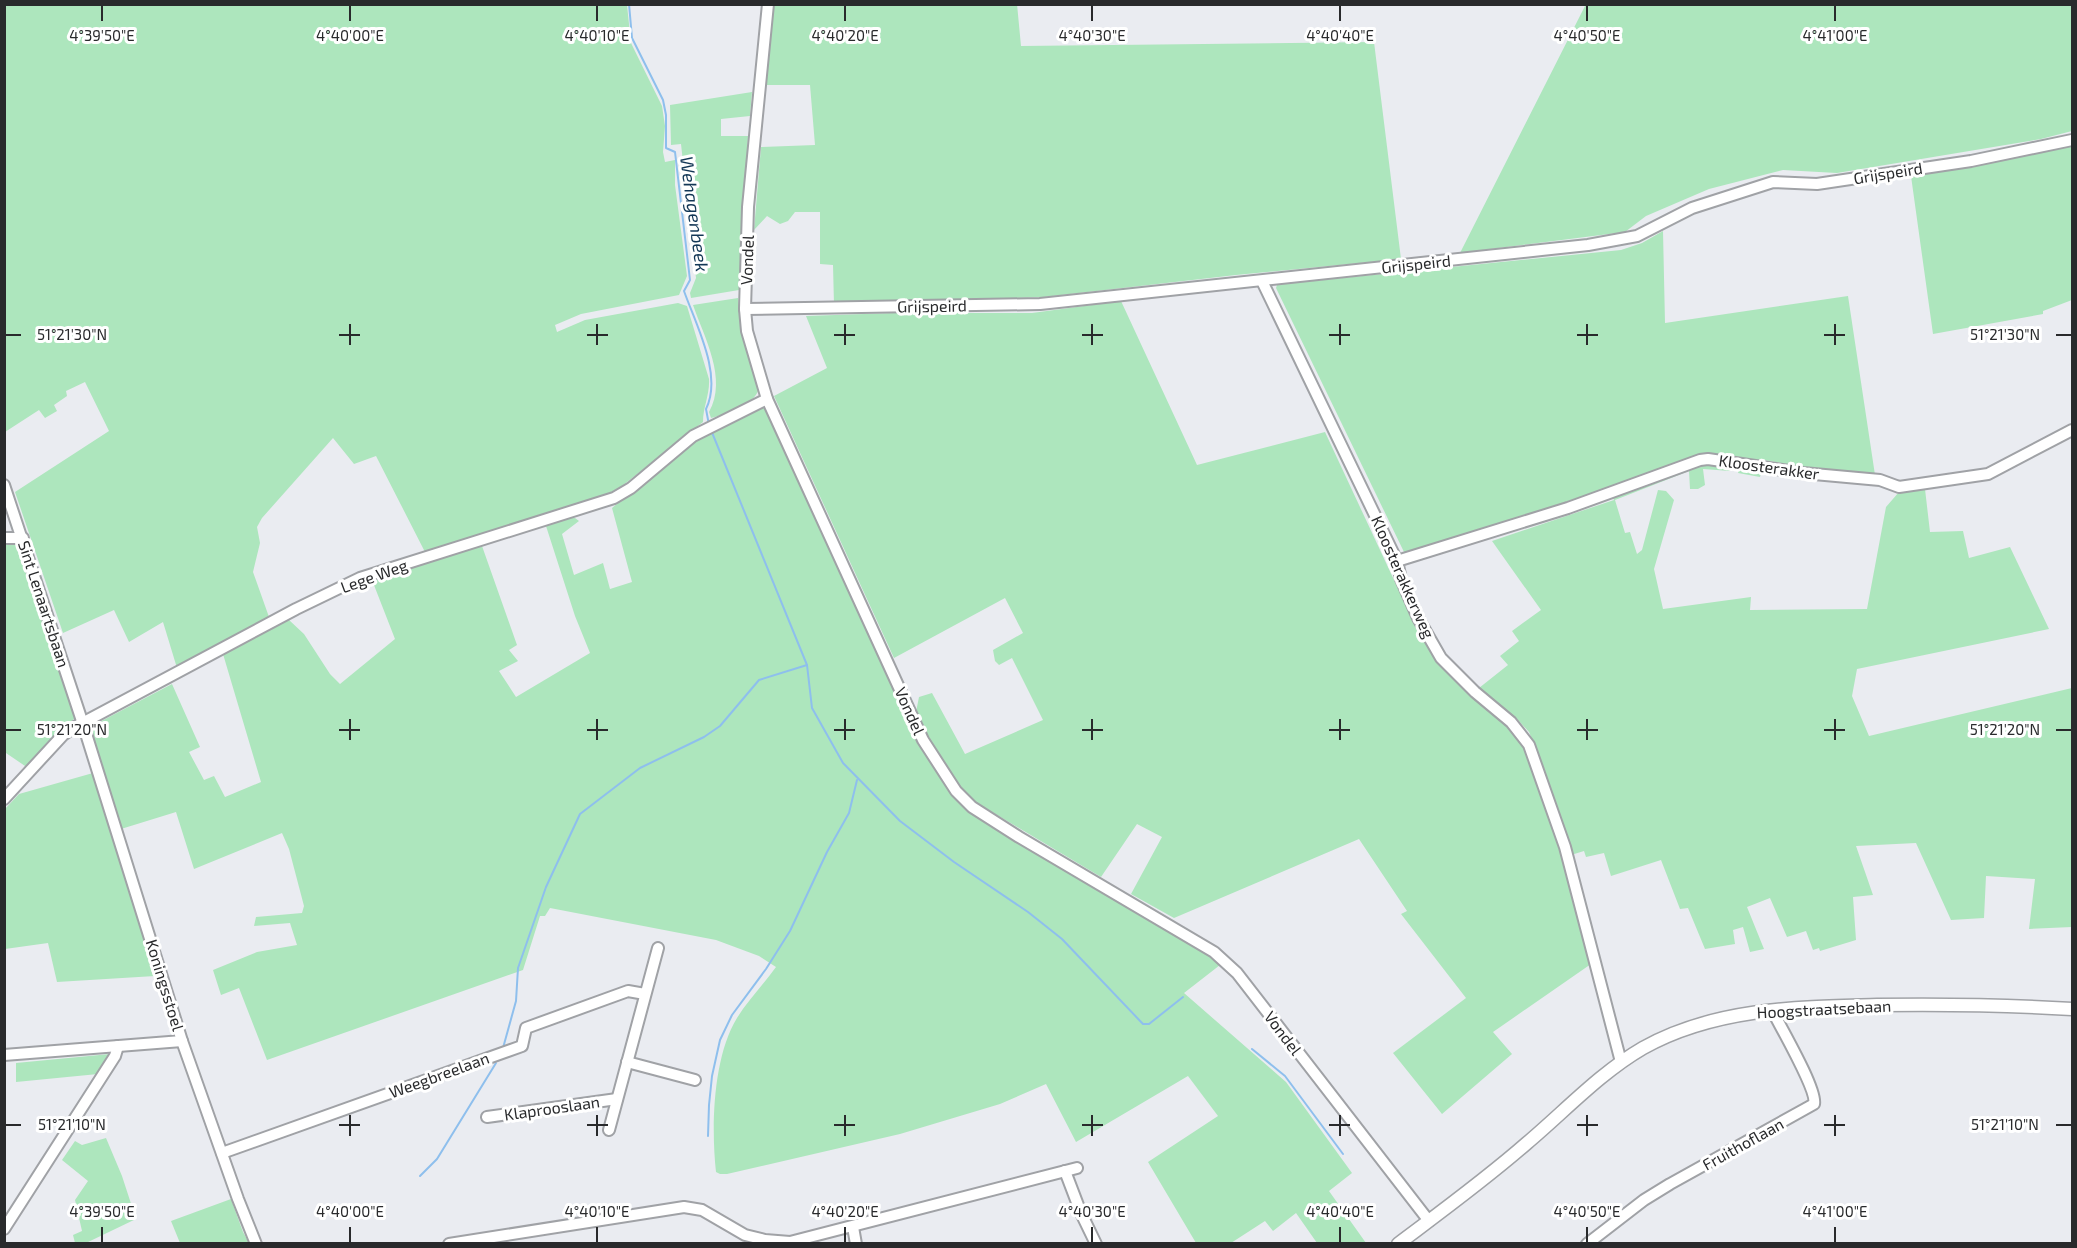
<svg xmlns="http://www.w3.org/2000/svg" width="2077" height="1248" viewBox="0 0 2077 1248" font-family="'Exo 2',sans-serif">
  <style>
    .green { fill: #ade6bd }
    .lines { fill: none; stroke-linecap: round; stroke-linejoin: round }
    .stream { stroke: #8ebfed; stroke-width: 2 }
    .minor-casing { stroke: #a0a2a6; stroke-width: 14 }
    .major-casing { stroke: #a0a2a6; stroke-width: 15 }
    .minor { stroke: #fff; stroke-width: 10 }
    .major { stroke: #fff; stroke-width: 12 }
    .ticks { fill: none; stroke: #292a2c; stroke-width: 2 }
    .labels { text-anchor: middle; stroke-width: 6; stroke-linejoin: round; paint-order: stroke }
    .street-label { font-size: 16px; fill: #292a2c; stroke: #fff }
    .water-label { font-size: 18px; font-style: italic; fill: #133756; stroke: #fff }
    .ticks-label { font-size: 15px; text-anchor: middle; fill: #292a2c; stroke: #fff; stroke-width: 6; stroke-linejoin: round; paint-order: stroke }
  </style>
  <rect width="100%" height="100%" fill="#eaecf1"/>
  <g class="green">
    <path d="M1017 4 1021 46 1374 42 1401 259 1236 275 1044 297 834 305 833 265 820 264V212H795L788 221 780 224 767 216 754 230 761 147 815 145 810 85H764L773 5Z"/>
    <path d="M1586 4 2072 5V131L2041 139 1837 173 1783 170 1709 189 1646 216 1625 232 1460 253Z"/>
    <path d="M4 5H627L631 43 662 106 665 126 663 152 665 162 675 160V185L687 276 679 295 581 314 555 325 557 332 585 320 678 303 687 306 709 379C710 394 703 407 703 422L622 486 602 497 425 552 376 456 354 464 333 438 262 518 257 527 260 543 253 572 269 617 177 668 163 622 129 642 114 610 63 633 15 492 109 431 85 382 66 391 67 396 54 405 57 411 45 418 39 410 5 432Z"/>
    <path d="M752 92 750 116 721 119V136H748L739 290 691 298 690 293 696 278 681 144 671 145 670 105Z"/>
    <path d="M2072 146V300L2043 311V314L1933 334 1911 176Z"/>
    <path d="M1663 231 1665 323 1848 296 1875 475 1805 470 1798 466 1764 460 1760 477 1738 473 1740 467 1731 465 1730 471 1703 469 1705 485 1698 489H1690L1689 471 1615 500 1625 533 1630 532 1637 554 1642 550 1658 490 1666 491 1674 500 1654 569 1663 609 1751 597 1750 610 1867 609 1886 507 1899 492 1925 489 1930 532 1963 531 1969 558 2010 547 2049 629 1857 669 1852 696 1869 736 2072 688V927L2029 929 2035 879 1986 876 1984 918 1951 920 1916 843 1856 846 1873 895 1853 897 1856 940 1820 951 1819 948 1813 950 1806 931 1787 937 1770 898 1747 907 1764 949 1750 952 1743 927 1733 930 1735 944 1705 949 1688 908 1680 909 1661 860 1611 876 1604 853 1586 857 1584 851 1571 855 1544 768 1529 732 1517 719 1479 688 1508 665 1500 656 1519 641 1512 631 1541 610 1492 541 1614 500 1607 488 1411 554 1404 552 1276 288 1277 285 1283 284 1621 250 1642 243Z"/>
    <path d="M738 298 741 321 759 389C753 406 727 414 711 418L709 412C728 379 704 337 693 305Z"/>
    <path d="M1121 301 1197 465 1325 432 1408 610 1435 660 1459 683 1516 731 1527 748 1568 873 1591 964 1493 1032 1512 1054 1442 1114 1393 1053 1466 998 1401 914 1407 911 1359 839 1174 918 1131 894 1162 837 1137 824 1101 877 977 803 964 792 949 773 932 746 916 712 919 697 932 693 965 754 1043 720 1012 658 999 665 995 661 993 650 1023 633 1005 598 894 658 774 396 827 368 806 316 893 313H1032Z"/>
    <path d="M765 406 907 717 941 778 954 796 1188 942 1213 958 1220 965 1184 993 1286 1082 1352 1173 1329 1191 1366 1243H1317L1296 1213 1273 1231 1265 1221 1231 1243H1196L1148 1162 1218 1116 1188 1076 1076 1142 1046 1084 1000 1104 900 1134 727 1174H720L716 1172C711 1127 713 1057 737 1018 748 1000 764 984 776 967L759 956 716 940 550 908 545 916H540L523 970 267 1060 239 988 221 995 213 970 257 952 297 945 290 923 254 926 256 917 302 913 304 906 289 849 282 833 194 869 176 812 121 829 90 727 172 684 200 747 189 752 204 780 214 776 225 797 261 782 223 654 289 620 304 634 330 674 340 684 395 639 372 580 482 546 517 645 509 650 518 661 499 671 516 697 590 653 575 616 546 526 569 518H575L579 521 562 534 574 575 603 563 610 589 632 582 612 508 683 449 708 432Z"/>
    <path d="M4 543H19L76 717 61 731 28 768 6 753 5 747Z"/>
    <path d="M93 773 155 976 57 982 48 943 5 949 4 810 19 794Z"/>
    <path d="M110 1054 98 1074 16 1082V1063Z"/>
    <path d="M106 1138 122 1176 136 1219 86 1243H75L73 1235 82 1231 75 1200 88 1181 62 1160 75 1141 82 1145Z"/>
    <path d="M231 1199 243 1232 249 1243H180L171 1221Z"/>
  </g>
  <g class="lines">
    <g class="stream">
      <path d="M629 4 632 38 663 100 666 115V148L675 152 690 280 684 291C696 325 723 375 706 409L709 425"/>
      <path d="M711 430 807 665 812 708 843 763 900 821 954 862 1028 912 1062 939 1143 1024H1149L1183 997"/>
      <path d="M503 1048 516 1001 518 968 546 887 580 814 640 768 704 737 720 726 759 680 807 665"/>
      <path d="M1252 1049 1285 1076 1343 1154"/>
      <path d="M708 1136 709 1105 712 1076 720 1040 732 1015 766 969 790 931 827 852 849 813 857 780"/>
      <path d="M420 1176 437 1159 496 1063"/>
    </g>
    <defs>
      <g id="minor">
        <path d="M768 4 748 207 745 309 747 331 767 399 923 740 956 791 972 807 1019 837 1214 952 1237 973 1429 1221"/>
        <path d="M1262 281 1397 561 1401 579 1418 618 1441 658 1475 692 1511 722 1529 745 1565 847 1621 1062"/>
        <path d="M745 309 1040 304 1588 245 1637 236 1692 208 1773 182 1817 184 1971 161 2072 140"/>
        <path d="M4 485 83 724 182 1041 238 1199 256 1244"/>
        <path d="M4 538H23"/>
        <path d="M1397 561 1568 508 1700 460 1708 459 1803 473 1880 480 1899 487 1988 474 2072 430"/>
        <path d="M4 799 63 735 73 728 296 609 360 578 614 498 631 488 693 436 767 399"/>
        <path d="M4 1055 182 1041"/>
        <path d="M627 1062 695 1080"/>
        <path d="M487 1117 617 1099"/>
        <path d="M609 1130 658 948"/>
        <path d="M222 1153 522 1046 526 1028 628 991 645 994"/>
        <path d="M1065 1171 1081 1213 1096 1244"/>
        <path d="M853 1227 856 1244"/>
        <path d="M4 1229 115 1056 118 1046"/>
        <path d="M449 1244 684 1207 702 1210 745 1235 765 1240 790 1242 1077 1168"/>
        <path d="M1587 1244 1644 1200 1670 1184 1814 1104C1818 1091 1780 1026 1772 1010"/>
      </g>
      <path id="major" d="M1398 1244C1442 1211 1486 1179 1527 1143 1565 1111 1600 1073 1643 1048 1714 1008 1798 1007 1877 1005 1943 1004 2007 1005 2072 1009"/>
    </defs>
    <use href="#minor" class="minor-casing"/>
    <use href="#major" class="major-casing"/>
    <use href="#minor" class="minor"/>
    <use href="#major" class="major"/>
  </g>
  <path class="ticks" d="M102 6V21M350 6V21M597 6V21M845 6V21M1092 6V21M1340 6V21M1587 6V21M1835 6V21M350 324V345M597 324V345M845 324V345M1092 324V345M1340 324V345M1587 324V345M1835 324V345M6 335H21M339 335H360M587 335H608M834 335H855M1082 335H1103M1329 335H1350M1577 335H1598M1824 335H1845M2056 335H2071M350 719V740M597 719V740M845 719V740M1092 719V740M1340 719V740M1587 719V740M1835 719V740M6 730H21M339 730H360M587 730H608M834 730H855M1082 730H1103M1329 730H1350M1577 730H1598M1824 730H1845M2056 730H2071M350 1115V1136M597 1115V1136M845 1115V1136M1092 1115V1136M1340 1115V1136M1587 1115V1136M1835 1115V1136M6 1125H21M339 1125H360M587 1125H608M834 1125H855M1082 1125H1103M1329 1125H1350M1577 1125H1598M1824 1125H1845M2056 1125H2071M102 1227V1242M350 1227V1242M597 1227V1242M845 1227V1242M1092 1227V1242M1340 1227V1242M1587 1227V1242M1835 1227V1242"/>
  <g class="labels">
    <g class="street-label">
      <text transform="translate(1888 173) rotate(-9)" y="6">Grijspeird</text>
      <text transform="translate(747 260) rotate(-88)" y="6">Vondel</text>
      <text transform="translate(1416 264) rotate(-6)" y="6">Grijspeird</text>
      <text transform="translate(932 306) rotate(-1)" y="6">Grijspeird</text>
      <text transform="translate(1769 467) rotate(8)" y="6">Kloosterakker</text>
      <text transform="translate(374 576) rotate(-20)" y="6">Lege Weg</text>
      <text transform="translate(1403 577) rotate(66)" y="6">Kloosterakkerweg</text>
      <text transform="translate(44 604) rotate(72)" y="6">Sint Lenaartsbaan</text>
      <text transform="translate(910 711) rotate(66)" y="6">Vondel</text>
      <text transform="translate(165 985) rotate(73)" y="6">Koningsstoel</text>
      <text transform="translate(1824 1009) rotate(-3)" y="6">Hoogstraatsebaan</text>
      <text transform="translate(1283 1033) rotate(53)" y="6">Vondel</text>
      <text transform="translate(439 1075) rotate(-20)" y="6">Weegbreelaan</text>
      <text transform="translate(552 1108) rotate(-8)" y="6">Klaprooslaan</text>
      <text transform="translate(1743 1144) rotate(-29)" y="6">Fruithoflaan</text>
    </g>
    <g class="water-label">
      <text transform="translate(694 214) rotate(82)" y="6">Wehagenbeek</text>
    </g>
  </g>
  <g class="ticks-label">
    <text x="102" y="41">4°39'50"E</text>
    <text x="350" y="41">4°40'00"E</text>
    <text x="597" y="41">4°40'10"E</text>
    <text x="845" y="41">4°40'20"E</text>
    <text x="1092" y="41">4°40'30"E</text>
    <text x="1340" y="41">4°40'40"E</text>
    <text x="1587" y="41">4°40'50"E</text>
    <text x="1835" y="41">4°41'00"E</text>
    <text x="72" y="340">51°21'30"N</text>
    <text x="2005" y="340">51°21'30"N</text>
    <text x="72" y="735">51°21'20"N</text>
    <text x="2005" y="735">51°21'20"N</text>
    <text x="72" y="1130">51°21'10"N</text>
    <text x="2005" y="1130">51°21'10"N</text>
    <text x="102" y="1217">4°39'50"E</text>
    <text x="350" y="1217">4°40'00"E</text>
    <text x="597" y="1217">4°40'10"E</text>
    <text x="845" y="1217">4°40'20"E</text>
    <text x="1092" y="1217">4°40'30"E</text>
    <text x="1340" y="1217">4°40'40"E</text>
    <text x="1587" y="1217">4°40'50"E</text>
    <text x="1835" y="1217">4°41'00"E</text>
  </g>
  <rect width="2077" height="1248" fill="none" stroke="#292a2c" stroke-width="12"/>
</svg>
